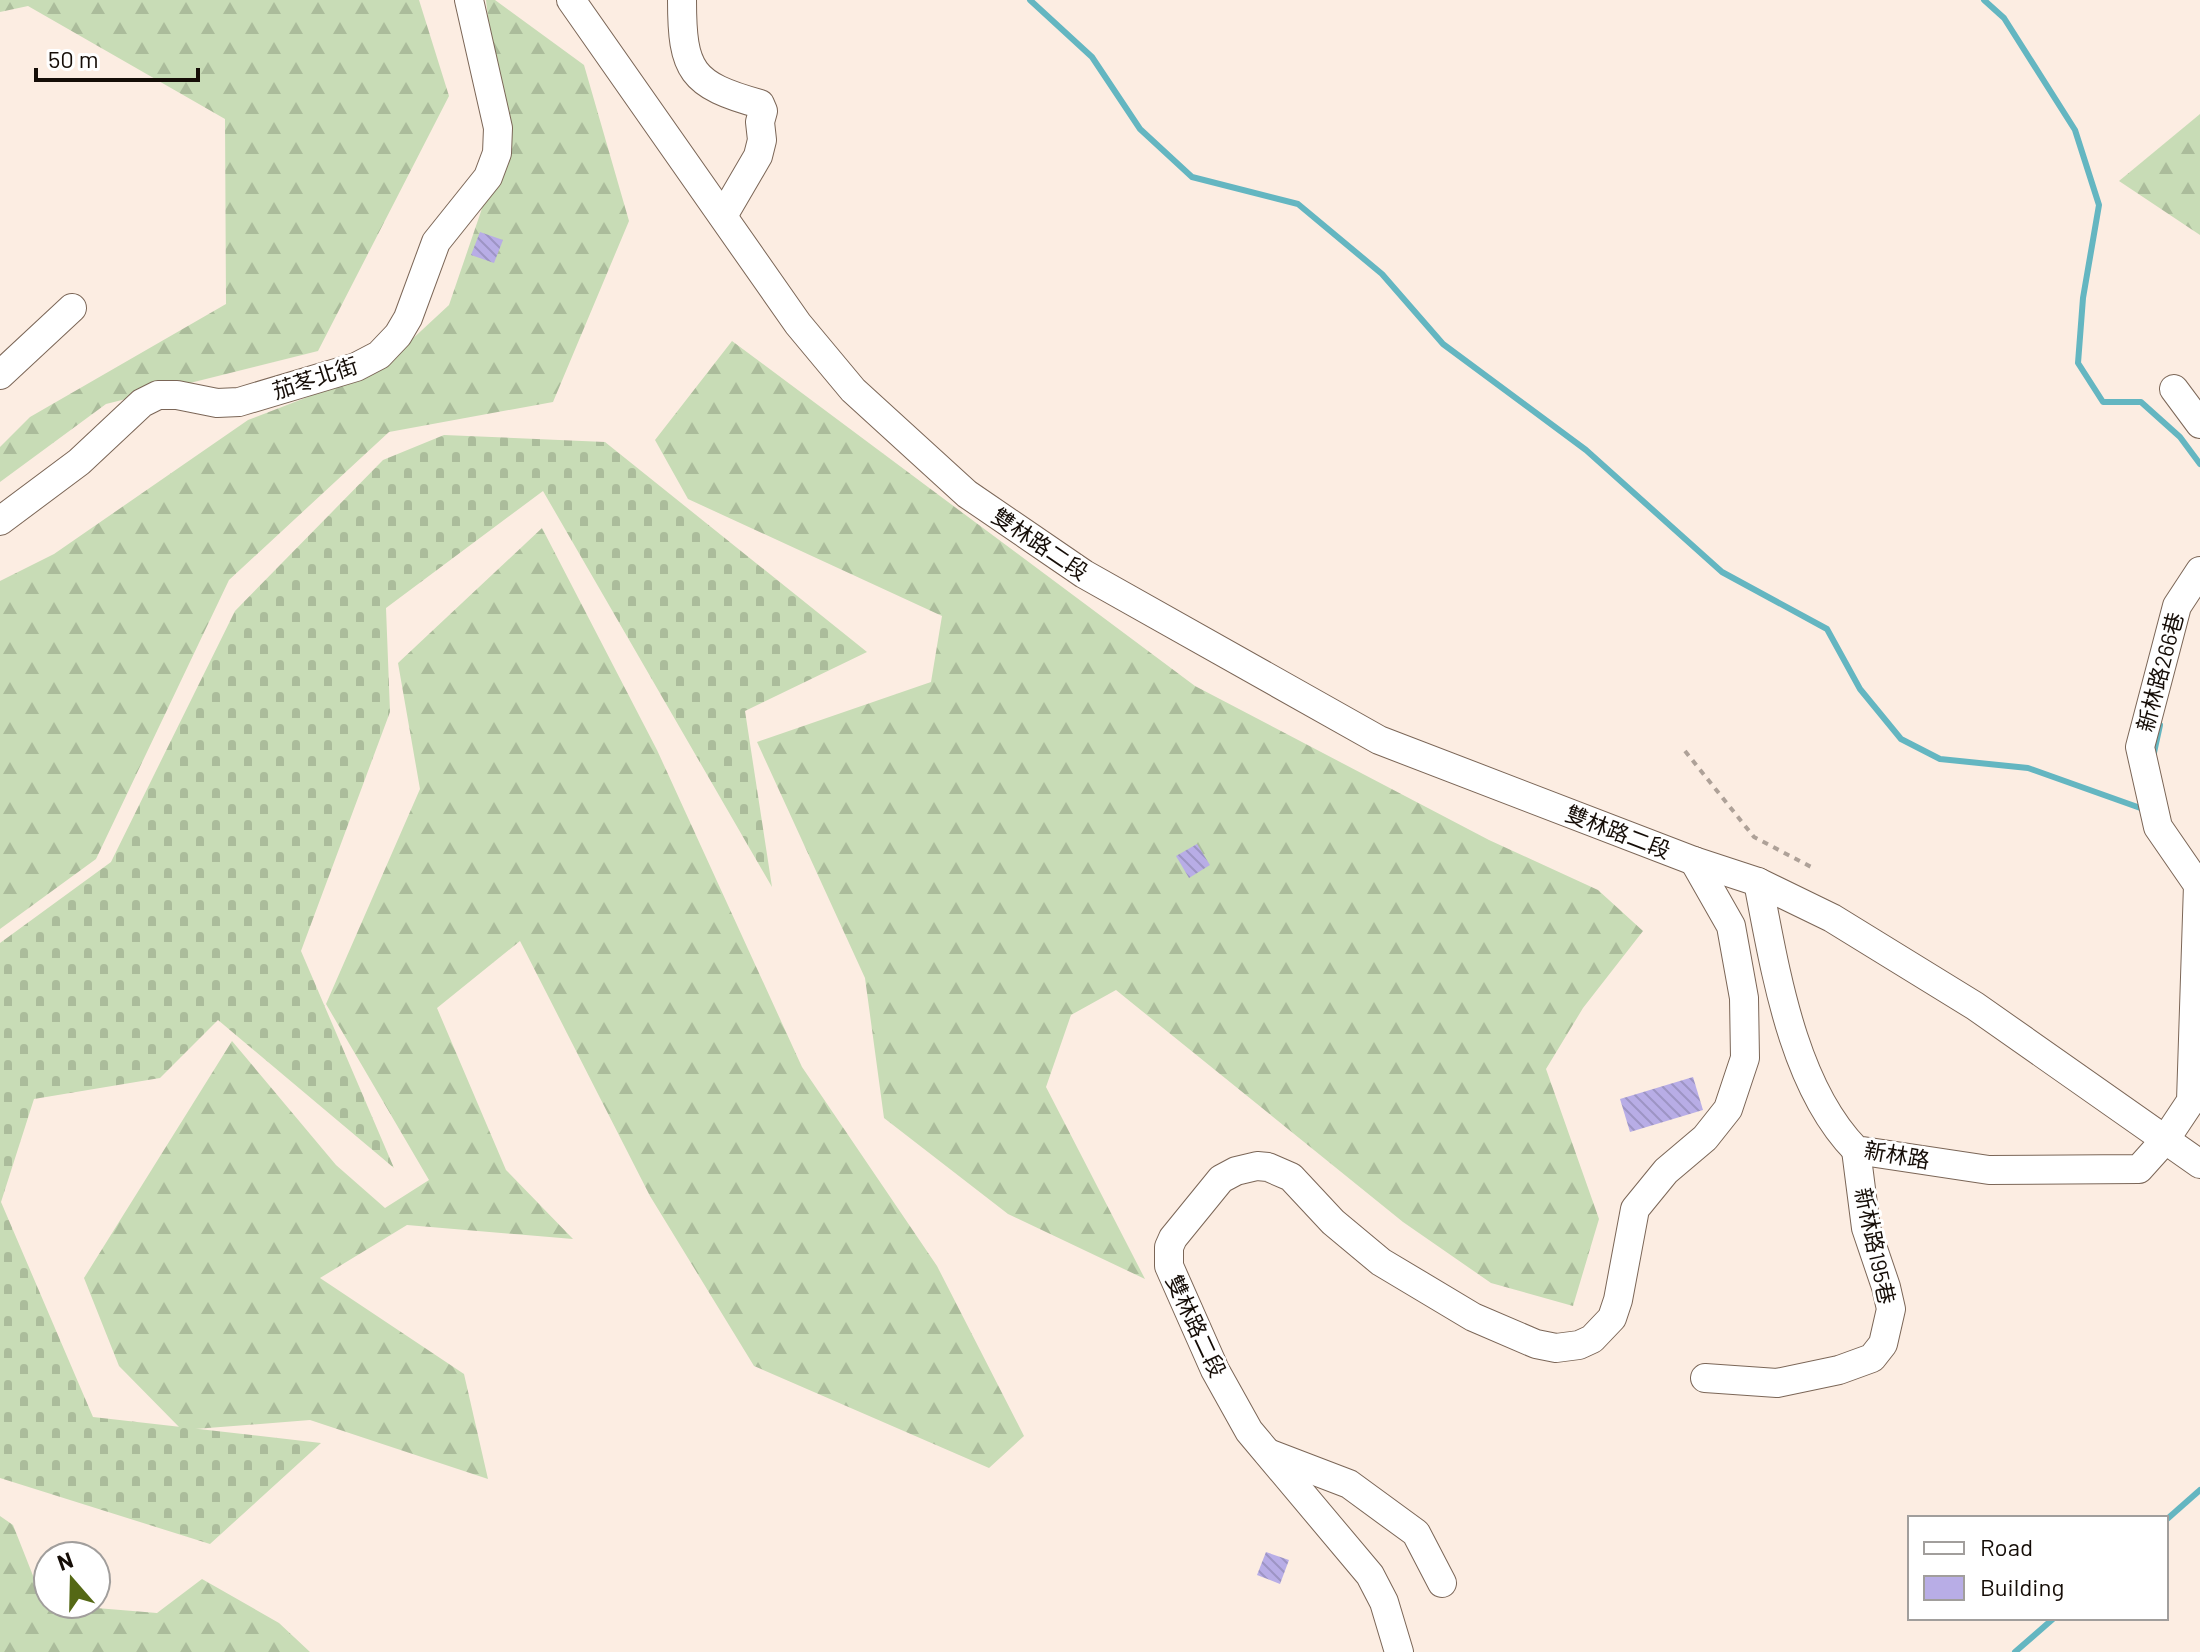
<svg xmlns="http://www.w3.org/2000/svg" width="2200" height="1652" viewBox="0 0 2200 1652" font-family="Barlow,'Noto Sans TC',sans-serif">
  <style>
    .forest { fill: url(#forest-firs) }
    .cemetery { fill: url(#cemetery-stones) }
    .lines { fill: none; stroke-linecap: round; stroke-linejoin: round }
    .stream { stroke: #64b6c1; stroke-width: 6 }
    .building { fill: url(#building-back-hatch) }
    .minor-casing { stroke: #7b6657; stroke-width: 30 }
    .path { stroke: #aea198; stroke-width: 4; stroke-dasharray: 6 6; stroke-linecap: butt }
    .minor { stroke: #fff; stroke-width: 28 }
    .labels { text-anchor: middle; stroke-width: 6; stroke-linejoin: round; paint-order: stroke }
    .street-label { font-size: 22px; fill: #150d07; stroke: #fff }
  </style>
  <defs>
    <pattern id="forest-firs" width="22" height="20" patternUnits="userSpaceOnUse" patternTransform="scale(2)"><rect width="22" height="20" fill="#c8dcb6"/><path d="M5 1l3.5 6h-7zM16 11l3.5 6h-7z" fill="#abbc9b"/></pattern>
    <pattern id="cemetery-stones" width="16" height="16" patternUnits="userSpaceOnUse" patternTransform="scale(2)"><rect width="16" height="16" fill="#c8dcb6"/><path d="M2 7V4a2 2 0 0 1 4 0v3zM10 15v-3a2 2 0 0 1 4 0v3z" fill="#abbc9b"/></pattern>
    <pattern id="building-back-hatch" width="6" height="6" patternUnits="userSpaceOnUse" patternTransform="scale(2)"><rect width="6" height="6" fill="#b8ade6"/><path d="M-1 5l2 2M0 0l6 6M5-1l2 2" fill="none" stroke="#9d94c4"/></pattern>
  </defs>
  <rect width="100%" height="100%" fill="#fcede2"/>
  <g class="forest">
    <path d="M0 0H419L449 96 318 351 106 404 0 482V447L30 417 226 304 225 119 28 6 0 12Z"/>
    <path d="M486 0H495L584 65 629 221 553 402 389 432 229 580 96 859 0 929V581L54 554 248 420 380 369 449 305 503 147Z"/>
    <path d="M2200 114V235L2119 181Z"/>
    <path d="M732 341 1195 686 1489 840 1598 890 1643 931 1583 1008 1546 1069 1599 1219 1573 1306 1491 1283 1403 1222 1116 990 1071 1015 1046 1087 1145 1279 1008 1214 884 1118 865 978 757 742 931 682 942 616 688 499 655 440Z"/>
    <path d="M542 528 657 750 802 1067 937 1266 1024 1436 989 1468 754 1366 650 1196 520 941 437 1008 506 1170 573 1239 407 1225 320 1278 464 1374 488 1479 310 1420 182 1430 119 1366 84 1278 232 1041 336 1165 385 1208 429 1180 326 1004 420 789 398 663Z"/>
    <path d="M0 1516 13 1525 43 1601 48 1604 157 1613 202 1579 279 1623 310 1652H0Z"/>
  </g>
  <path class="cemetery" d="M444 435 605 442 867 652 745 711 772 887 543 491 386 608 390 712 301 951 394 1168 218 1020 160 1078 34 1099 1 1202 93 1417 321 1443 210 1544 0 1478V943L111 862 235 611 383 460Z"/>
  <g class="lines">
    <g class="stream">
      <path d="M1030 0 1092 57 1140 129 1192 177 1298 204 1382 274 1443 344 1586 450 1722 572 1827 629 1860 689 1901 739 1940 759 2028 768 2146 810"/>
      <path d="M1984 0 2004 18 2075 130 2099 205 2083 298 2078 363 2103 402H2141L2180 437 2200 464"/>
      <path d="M2153 757 2160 725"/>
      <path d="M2166 1520 2200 1490"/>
      <path d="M2015 1652 2054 1618"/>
    </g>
  </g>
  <g class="building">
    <path d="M480 232 503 240 494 263 471 255Z"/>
    <path d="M1197 844 1210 865 1189 878 1176 856Z"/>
    <path d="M1693 1077 1703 1110 1630 1132 1620 1099Z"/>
    <path d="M1266 1552 1289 1560 1280 1584 1257 1575Z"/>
  </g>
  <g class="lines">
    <defs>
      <g id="minor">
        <path d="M571 0 798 324 853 390 967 494 1084 574 1379 740 1694 861 1758 882 1832 918 1975 1006 2200 1164"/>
        <path d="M682 0C682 71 691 85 760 104L763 111 760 122 762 140 758 156 723 216"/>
        <path d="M0 375 72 308"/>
        <path d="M2174 389 2200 424"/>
        <path d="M0 521 79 462 142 403 158 395H177L217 403 239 402 356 367 379 355 398 335 408 318 436 242 488 177 497 153 498 128 469 0"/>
        <path d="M1758 882C1775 968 1792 1085 1856 1150L1989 1170 2139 1169 2165 1140 2191 1101 2198 885 2158 827 2140 747 2177 606 2200 571"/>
        <path d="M1705 1378 1777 1383 1839 1370 1872 1358 1883 1344 1891 1309 1886 1287 1866 1228 1856 1150"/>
        <path d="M1268 1453 1349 1484 1416 1533 1442 1583"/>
        <path d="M1399 1652 1384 1602 1370 1575 1249 1431 1215 1370 1169 1266V1247L1173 1238 1221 1179 1236 1171 1257 1166 1268 1167 1291 1177 1333 1222 1381 1262 1473 1317 1536 1344 1556 1348 1579 1345 1592 1339 1612 1318 1618 1300 1635 1209 1666 1171 1705 1138 1728 1109 1745 1058 1744 998 1731 926 1694 861"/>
      </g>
    </defs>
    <use href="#minor" class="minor-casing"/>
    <path class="path" d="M1685 751 1754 837 1815 869"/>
    <use href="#minor" class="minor"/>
  </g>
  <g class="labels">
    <g class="street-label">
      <text transform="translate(315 378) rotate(-18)" y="8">茄苳北街</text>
      <text transform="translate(1040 544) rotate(34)" y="8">雙林路二段</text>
      <text transform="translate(2160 672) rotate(-75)" y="8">新林路266巷</text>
      <text transform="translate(1618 832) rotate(21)" y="8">雙林路二段</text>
      <text transform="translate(1897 1155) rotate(10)" y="8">新林路</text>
      <text transform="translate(1875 1246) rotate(78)" y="8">新林路195巷</text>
      <text transform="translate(1196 1326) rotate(65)" y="8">雙林路二段</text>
    </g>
  </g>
  <rect x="1908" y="1516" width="260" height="104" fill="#ffffff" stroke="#a19e9c" stroke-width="2"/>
  <rect x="1924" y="1542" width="40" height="12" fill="#ffffff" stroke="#a19e9c" stroke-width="2"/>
  <text x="1980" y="1556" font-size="24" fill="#150d07">Road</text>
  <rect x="1924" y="1576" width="40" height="24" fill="#b8ade6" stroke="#a19e9c" stroke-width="2"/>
  <text x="1980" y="1596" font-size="24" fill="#150d07">Building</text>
  <g transform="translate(72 1580) rotate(340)"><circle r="38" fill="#ffffff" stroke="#a19e9c" stroke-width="2"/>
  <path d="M0-6L14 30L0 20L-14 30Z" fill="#546815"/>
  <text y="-12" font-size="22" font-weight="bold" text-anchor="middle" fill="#150d07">N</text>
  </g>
  <path d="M36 68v12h162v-12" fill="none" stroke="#150d07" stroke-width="4"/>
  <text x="48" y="68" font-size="24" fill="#150d07" stroke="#ffffff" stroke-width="6" paint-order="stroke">50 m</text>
</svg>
